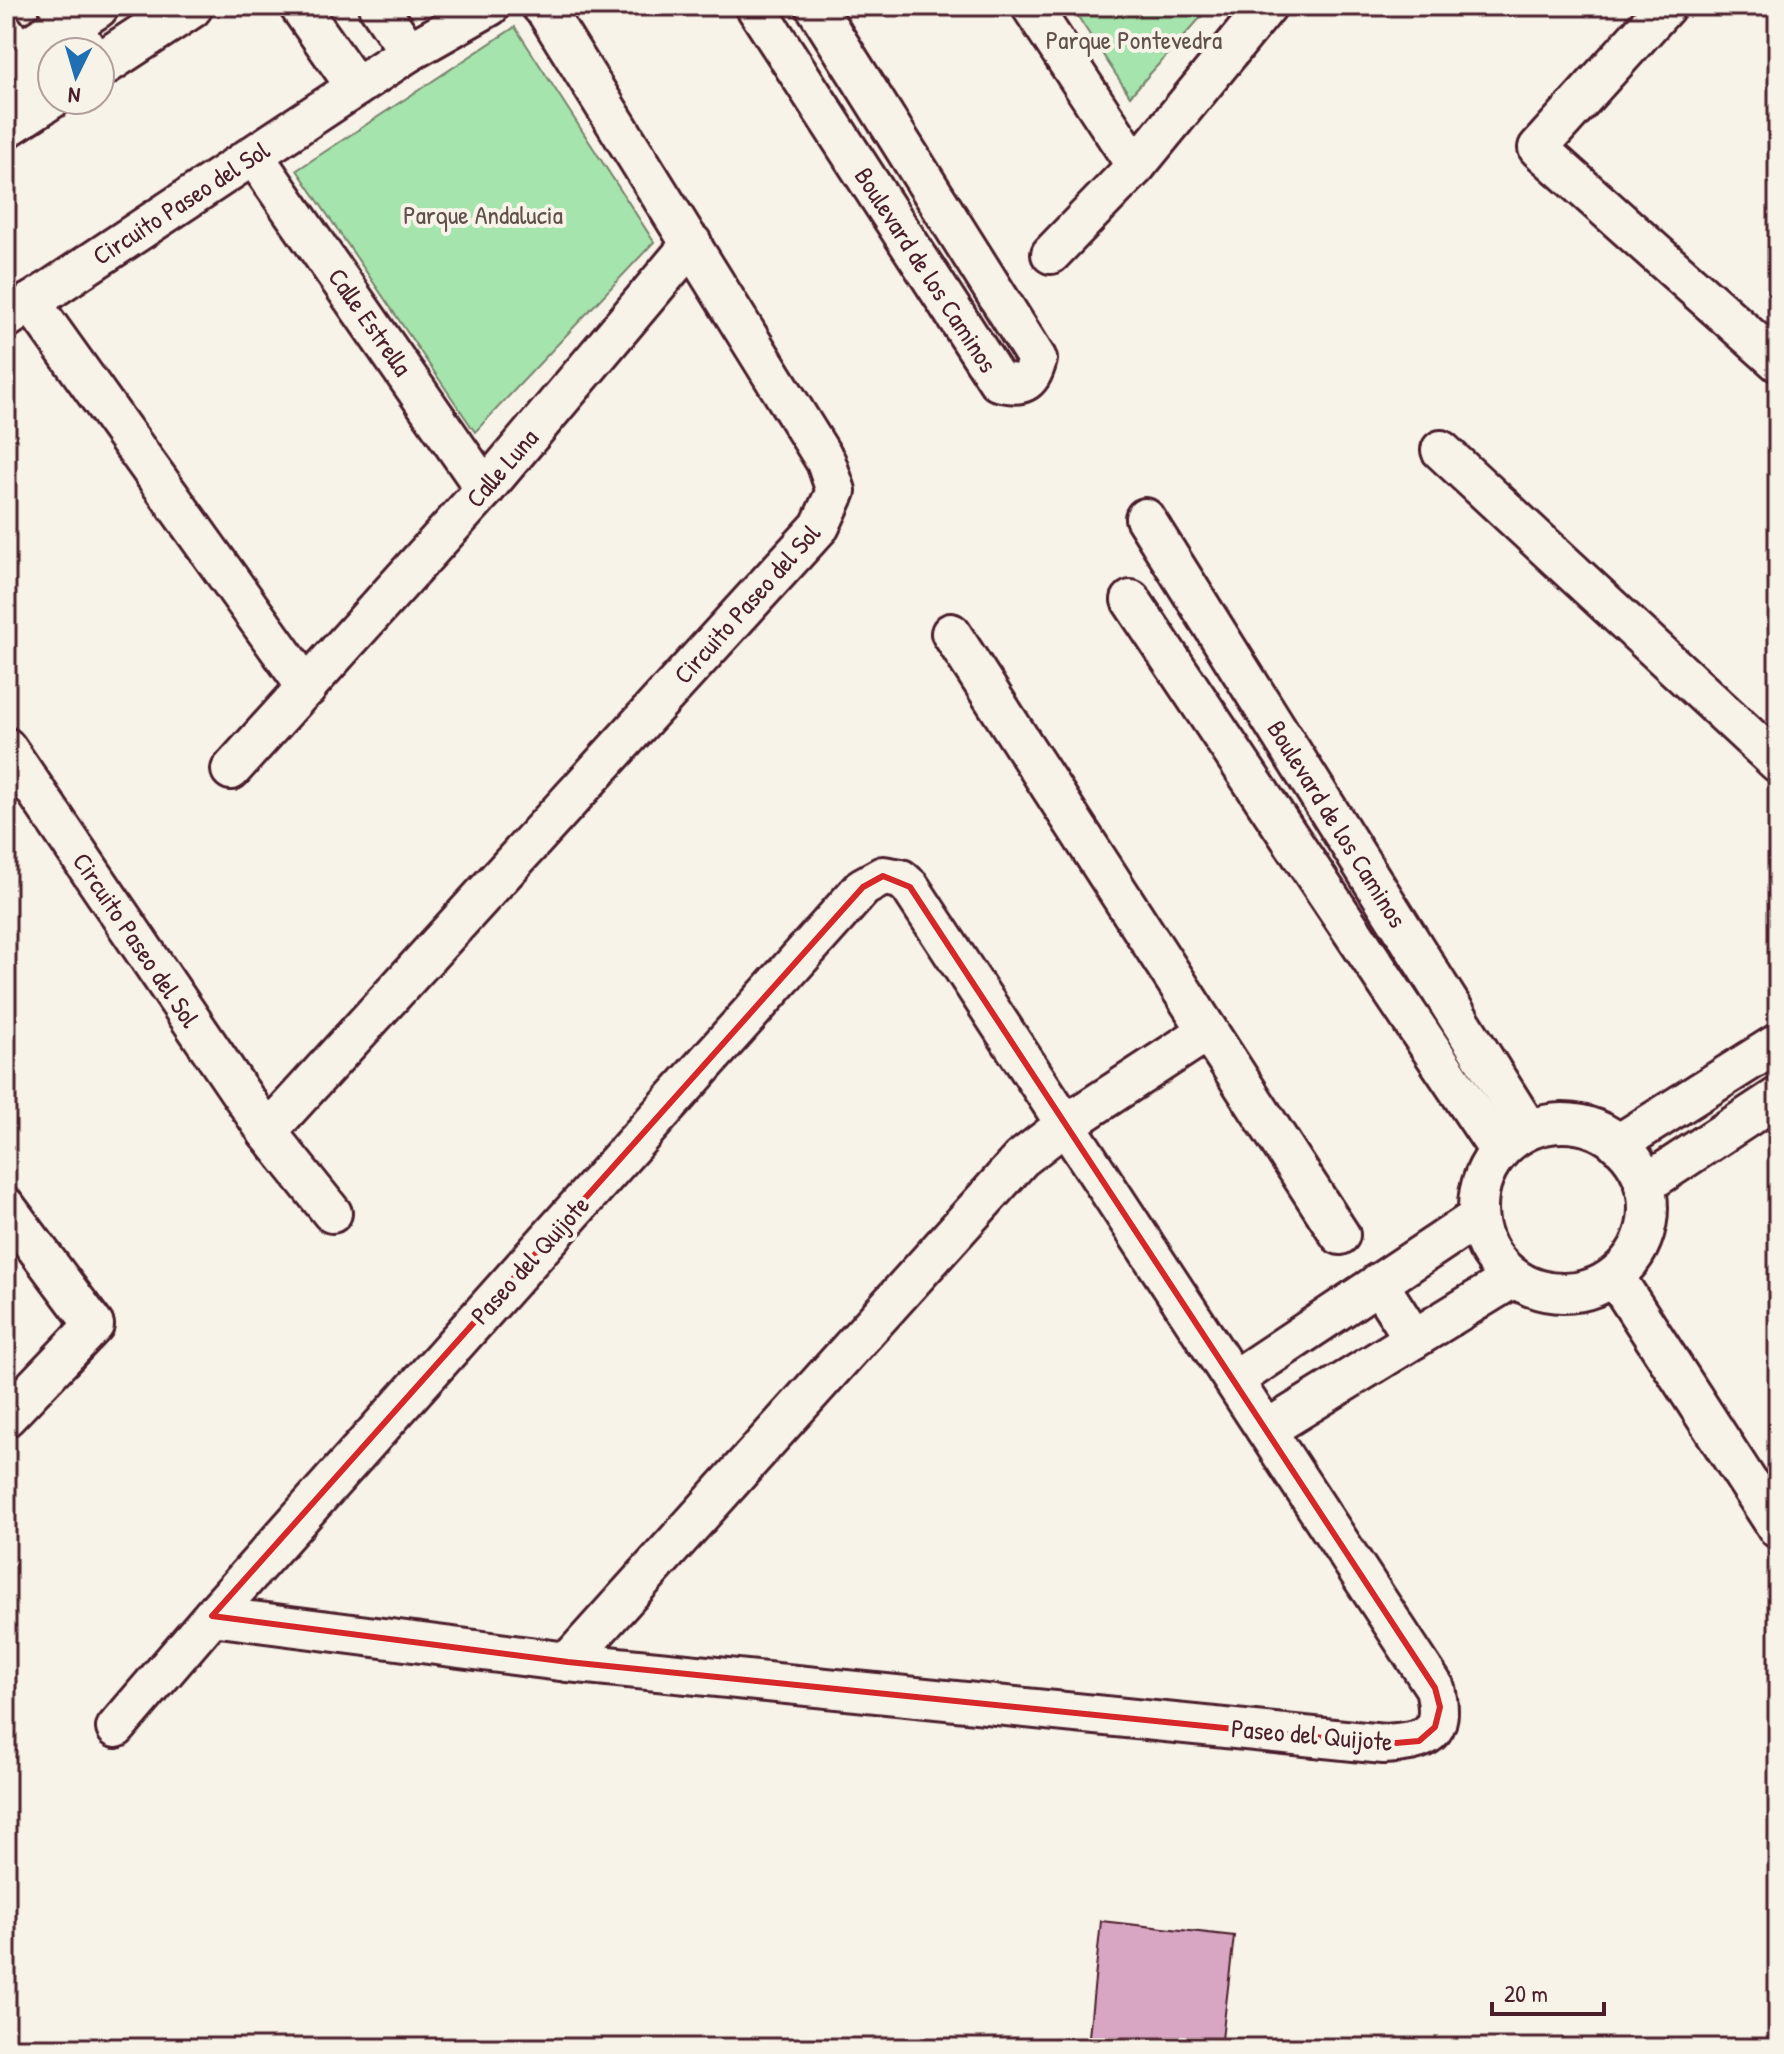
<svg xmlns="http://www.w3.org/2000/svg" width="1784" height="2054" viewBox="0 0 1784 2054" font-family="'Patrick Hand',sans-serif">
  <style>
    .green { fill: #a5e4ac; stroke: #78826c; stroke-width: 2 }
    .building { fill: #d8a6c3; stroke: #4a1f2b; stroke-width: 2 }
    .lines { fill: none; stroke-linecap: round; stroke-linejoin: round }
    .street-casing { stroke: #4a1f2b; stroke-width: 44 }
    .secondary-casing { stroke: #4a1f2b; stroke-width: 50 }
    .street { stroke: #f7f3e8; stroke-width: 38 }
    .secondary { stroke: #f7f3e8; stroke-width: 44 }
    .marked { fill: none; stroke: #d62828; stroke-width: 6; stroke-linejoin: round }
    .labels { text-anchor: middle; stroke-width: 8; stroke-linejoin: round; paint-order: stroke }
    .park-label { font-size: 26px; fill: #61504b; stroke: #f7f3e8 }
    .street-label { font-size: 26px; fill: #4a1f2b; stroke: #f7f3e8 }
  </style>
  <rect width="100%" height="100%" fill="#f7f3e8"/>
  <filter id="ink" filterUnits="userSpaceOnUse"><feTurbulence type="fractalNoise" baseFrequency=".0125" numOctaves="2"/><feDisplacementMap in="SourceGraphic" scale="16" xChannelSelector="R" yChannelSelector="G"/><feConvolveMatrix kernelMatrix="1 2 1 2 8 2 1 2 1" color-interpolation-filters="sRGB"/></filter>
  <g filter="url(#ink)">
    <g class="green">
      <path d="M1071 6H1211L1130 96Z"/>
      <path d="M515 27 654 242 475 432 297 170Z"/>
    </g>
    <path class="building" d="M1101 1921 1234 1936 1221 2048 1088 2046Z"/>
    <g class="lines">
      <defs>
        <g id="street">
          <path d="M59 6 88 52"/>
          <path d="M299 6 356 87"/>
          <path d="M378 6 409 52"/>
          <path d="M755 6 998 381C1022 387 1031 384 1037 359L815 6"/>
          <path d="M1031 6 1136 166"/>
          <path d="M1666 6 1538 148 1778 362"/>
          <path d="M6 34 45 99"/>
          <path d="M254 156 485 489"/>
          <path d="M1051 254 1136 166 1267 6"/>
          <path d="M31 302 307 688"/>
          <path d="M6 319 409 52 490 6"/>
          <path d="M1441 450 1778 763"/>
          <path d="M1145 518 1528 1129"/>
          <path d="M1131 600 1499 1151"/>
          <path d="M951 633 1340 1235"/>
          <path d="M6 747 267 1132 820 526 836 491 826 462 546 11 541 6"/>
          <path d="M231 770 485 489 692 243"/>
          <circle cx="1563" cy="1208" r="85"/>
          <path d="M267 1132 332 1213"/>
          <path d="M1618 1144 1778 1043"/>
          <path d="M1644 1185 1778 1097"/>
          <path d="M6 1207 94 1325 6 1417"/>
          <path d="M1615 1277 1778 1529"/>
          <path d="M1378 1283 1414 1339"/>
          <path d="M1234 1380 1478 1217"/>
          <path d="M1266 1430 1513 1278"/>
          <path d="M568 1662 1021 1159 1066 1124 1208 1031"/>
          <path d="M116 1728 212 1616 863 887 883 876 901 879 910 887 1435 1688C1446 1736 1426 1741 1384 1744L568 1662 212 1616"/>
        </g>
        <g id="secondary">
          <path d="M6 64 96 6"/>
          <path d="M100 65 190 6"/>
          <path d="M6 125 52 95"/>
        </g>
      </defs>
      <use href="#street" class="street-casing"/>
      <use href="#secondary" class="secondary-casing"/>
      <use href="#street" class="street"/>
      <use href="#secondary" class="secondary"/>
    </g>
  </g>
  <path class="marked" d="M883 876 910 887 1435 1688 1440 1707 1435 1727 1419 1741 1384 1744 568 1662 212 1616 863 887Z"/>
  <g class="labels">
    <g class="park-label">
      <text x="1134" y="49">Parque Pontevedra</text>
      <text x="483" y="224">Parque Andalucia</text>
    </g>
    <g class="street-label">
      <text transform="translate(181 203) rotate(-33)" y="9">Circuito Paseo del Sol</text>
      <text transform="translate(926 270) rotate(57)" y="9">Boulevard de los Caminos</text>
      <text transform="translate(370 322) rotate(55)" y="9">Calle Estrella</text>
      <text transform="translate(502 468) rotate(-49)" y="9">Calle Luna</text>
      <text transform="translate(747 604) rotate(-48)" y="9">Circuito Paseo del Sol</text>
      <text transform="translate(1337 824) rotate(58)" y="9">Boulevard de los Caminos</text>
      <text transform="translate(136 940) rotate(56)" y="9">Circuito Paseo del Sol</text>
      <text transform="translate(530 1260) rotate(-48)" y="9">Paseo del Quijote</text>
      <text transform="translate(1312 1735) rotate(5)" y="9">Paseo del Quijote</text>
    </g>
  </g>
  <rect width="1784" height="2054" fill="none" stroke="#f7f3e8" stroke-width="32"/>
  <rect x="16" y="16" width="1752" height="2022" fill="none" stroke="#4a1f2b" stroke-width="3" filter="url(#ink)"/>
  <g transform="translate(76 76) rotate(185)"><circle r="38" fill="#f7f3e8" stroke="#b29e9c" stroke-width="2"/>
  <path d="M0-6L14 30L0 20L-14 30Z" fill="#1f6fb2"/>
  <text y="-12" font-size="22" font-weight="bold" text-anchor="middle" fill="#4a1f2b">N</text>
  </g>
  <path d="M1492 2002v12h112v-12" fill="none" stroke="#4a1f2b" stroke-width="4"/>
  <text x="1504" y="2002" font-size="24" fill="#4a1f2b" stroke="#f7f3e8" stroke-width="6" paint-order="stroke">20 m</text>
</svg>
